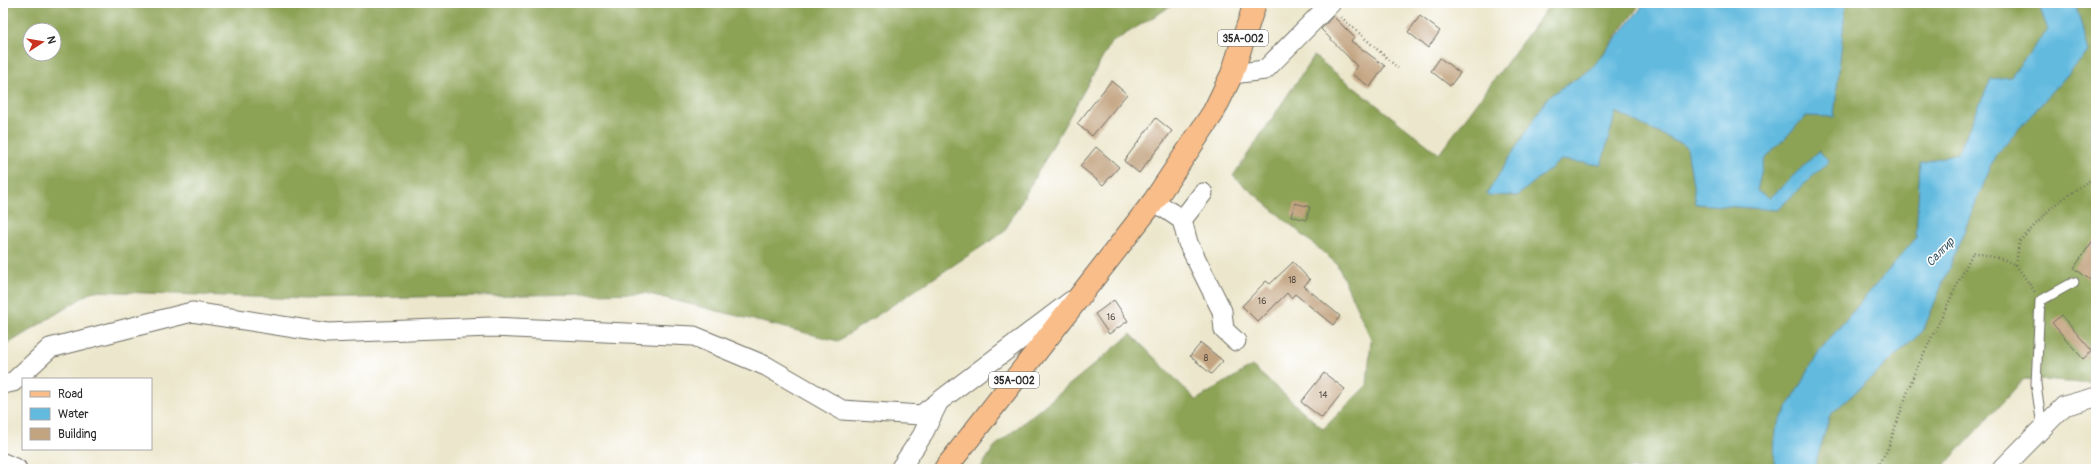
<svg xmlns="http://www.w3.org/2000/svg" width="2099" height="472" viewBox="0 0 2099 472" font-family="Pangolin,sans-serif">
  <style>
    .forest { fill: #8ca354; stroke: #5c6740; fill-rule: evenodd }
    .water { fill: #62badf; stroke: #467285 }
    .building { fill: #c3a481 }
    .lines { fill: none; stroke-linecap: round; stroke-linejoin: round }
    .lane-casing { stroke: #6f6d63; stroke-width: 11 }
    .street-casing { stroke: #6f6d63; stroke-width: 21 }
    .primary-casing { stroke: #6f6d63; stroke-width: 24 }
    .path { stroke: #6f6d63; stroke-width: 2.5; stroke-dasharray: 1 3; stroke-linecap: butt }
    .lane { stroke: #fff; stroke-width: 9 }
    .street { stroke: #fff; stroke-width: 19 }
    .primary { stroke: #f8bd89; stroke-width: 22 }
    .labels { text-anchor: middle; stroke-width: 3; stroke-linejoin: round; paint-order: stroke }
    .number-label { font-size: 9px; fill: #514940 }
    .shield { fill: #fff; stroke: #6b6b6b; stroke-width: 1 }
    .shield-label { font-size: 10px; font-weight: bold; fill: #2b2b2b }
    .water-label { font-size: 12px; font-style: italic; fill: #3e5d6a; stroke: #fff }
  </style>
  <rect width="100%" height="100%" fill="#fff"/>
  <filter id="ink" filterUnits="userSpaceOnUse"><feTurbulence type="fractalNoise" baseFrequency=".025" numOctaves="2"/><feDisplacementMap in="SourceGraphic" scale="8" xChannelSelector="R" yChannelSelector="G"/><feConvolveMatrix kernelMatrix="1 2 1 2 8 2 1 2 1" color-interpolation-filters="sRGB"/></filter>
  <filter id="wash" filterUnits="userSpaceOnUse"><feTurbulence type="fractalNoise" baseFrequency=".012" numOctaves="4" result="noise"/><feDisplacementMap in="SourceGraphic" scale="16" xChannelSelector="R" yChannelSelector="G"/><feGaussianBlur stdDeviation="0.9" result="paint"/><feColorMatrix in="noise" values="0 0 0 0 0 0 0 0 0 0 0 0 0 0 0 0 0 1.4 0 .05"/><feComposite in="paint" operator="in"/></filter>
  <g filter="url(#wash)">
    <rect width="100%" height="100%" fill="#ece7cc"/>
    <g class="forest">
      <path d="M3 3H1176L1111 43 1004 232 838 341 645 293 304 299 93 291 3 347ZM30 30H54V54H30Z"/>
      <path d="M1551 3H1641L1603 54 1703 111 1809 3H2096V384L2024 379 1941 469H980L994 447 1131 334 1196 400 1252 366 1323 429 1367 385 1371 339 1337 264 1233 176 1314 56 1439 154Z"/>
    </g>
    <g class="water">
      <path d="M1645 3H1846L1834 117 1806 116 1764 160 1757 191 1770 198 1819 151 1829 161 1777 210 1696 204 1687 147 1616 112 1601 165 1561 160 1517 196 1486 195 1548 97 1591 69Z"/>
      <path d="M2038 3H2075L2089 51 1996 154 1923 331 1830 415 1814 469H1774L1775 430 1819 351 1916 238 1920 163 1958 153 1991 79 2010 77 2048 30Z"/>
    </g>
    <g id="blocks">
      <g class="building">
        <path d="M1333 16 1354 37 1351 41 1385 66 1370 87 1352 74 1357 66 1321 29Z"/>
        <path d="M1420 16 1440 31 1428 48 1408 32Z"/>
        <path d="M1440 58 1460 73 1450 86 1431 71Z"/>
        <path d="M1111 81 1127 94 1092 136 1077 124Z"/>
        <path d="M1156 118 1172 131 1139 173 1124 161Z"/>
        <path d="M1096 147 1119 167 1103 185 1080 166Z"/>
        <path d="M1295 203 1310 207 1306 220 1291 216Z"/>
        <path d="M2096 236V284L2074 268Z"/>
        <path d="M1293 262 1310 280 1304 286 1340 316 1333 325 1295 294 1291 298 1287 293 1258 322 1242 306 1266 281 1270 284Z"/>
        <path d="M1114 300 1128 321 1109 334 1095 314Z"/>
        <path d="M2061 315 2092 351 2083 359 2052 323Z"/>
        <path d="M1201 343 1223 361 1211 374 1190 356Z"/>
        <path d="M1324 373 1345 389 1322 418 1301 402Z"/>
      </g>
    </g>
  </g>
  <g filter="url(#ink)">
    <use href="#blocks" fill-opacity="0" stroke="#6f6d63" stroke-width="1"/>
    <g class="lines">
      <defs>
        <path id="lane" d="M2042 427 2036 384 2040 301 2074 282"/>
        <g id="street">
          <path d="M1232 74 1265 70 1331 3"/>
          <path d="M1154 201 1182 220 1188 243 1222 311 1224 330 1236 341"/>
          <path d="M1182 220 1203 193"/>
          <path d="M3 384 13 382 50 348 192 312 327 333 491 327 694 336 766 366 842 410 921 415 1071 301"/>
          <path d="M3 463 17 469"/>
          <path d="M900 469 922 436 938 403"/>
          <path d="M2002 469 2064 406 2096 397"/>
        </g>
        <path id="primary" d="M945 469 1154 201 1213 113 1232 74 1255 3"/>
      </defs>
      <use href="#lane" class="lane-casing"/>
      <use href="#street" class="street-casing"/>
      <use href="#primary" class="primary-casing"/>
      <g class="path">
        <path d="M1341 17 1398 68"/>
        <path d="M2016 265 2019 242 2053 206 2096 176"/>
        <path d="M1874 469 1887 451 1914 374 1973 252 2005 260 2016 265 2035 292"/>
      </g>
      <use href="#lane" class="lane"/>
      <use href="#street" class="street"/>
      <use href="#primary" class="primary"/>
    </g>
  </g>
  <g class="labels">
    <g class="number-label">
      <text x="1292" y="283">18</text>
      <text x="1262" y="304">16</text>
      <text x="1111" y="320">16</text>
      <text x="1206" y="361">8</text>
      <text x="1323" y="398">14</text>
    </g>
    <g class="shield">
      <rect x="1218" y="30" width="50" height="16" rx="3"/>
      <rect x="989" y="372" width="50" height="16" rx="3"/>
    </g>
    <g class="shield-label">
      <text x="1243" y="42">35А-002</text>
      <text x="1014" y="384">35А-002</text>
    </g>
    <g class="water-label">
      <text transform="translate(1940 252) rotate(-46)" y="4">Салгир</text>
    </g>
  </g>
  <rect width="2099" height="472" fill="none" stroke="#fff" stroke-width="16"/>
  <rect x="22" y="378" width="130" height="72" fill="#ffffff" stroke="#aaaaaa"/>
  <rect x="30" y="391" width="20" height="6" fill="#f8bd89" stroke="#aaaaaa"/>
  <text x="58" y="398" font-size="12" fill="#2b2b2b">Road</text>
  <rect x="30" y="408" width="20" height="12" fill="#62badf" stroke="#aaaaaa"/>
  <text x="58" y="418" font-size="12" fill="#2b2b2b">Water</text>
  <rect x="30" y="428" width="20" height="12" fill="#c3a481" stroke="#aaaaaa"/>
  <text x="58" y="438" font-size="12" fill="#2b2b2b">Building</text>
  <g transform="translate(42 42) rotate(78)"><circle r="19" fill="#ffffff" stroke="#aaaaaa"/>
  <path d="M0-3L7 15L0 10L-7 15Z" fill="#c8321e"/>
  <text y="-6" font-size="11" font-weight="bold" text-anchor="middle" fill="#2b2b2b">N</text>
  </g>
</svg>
